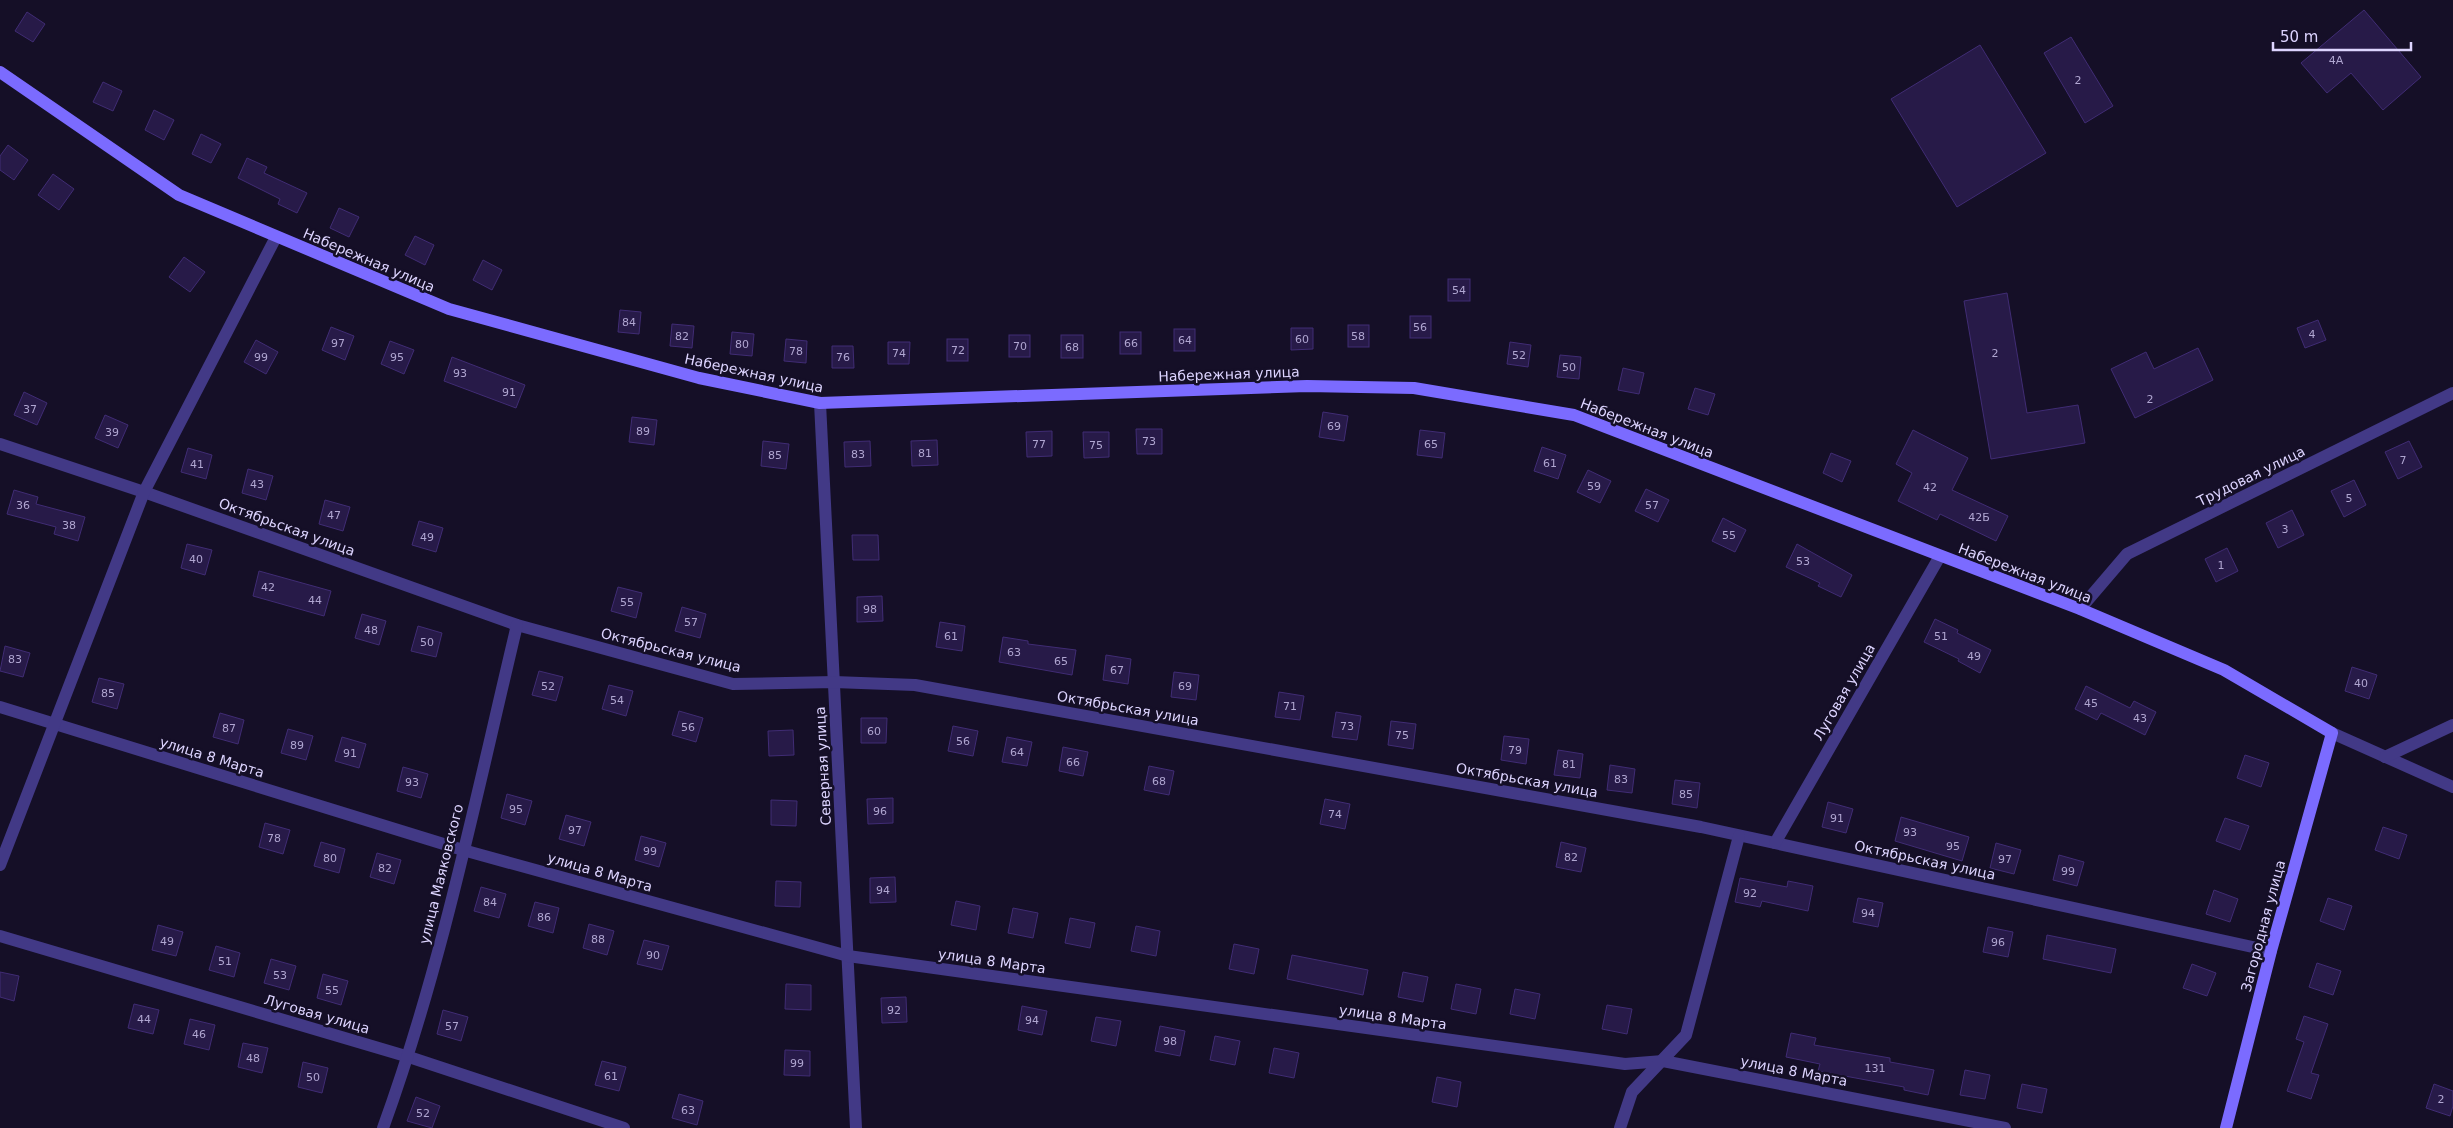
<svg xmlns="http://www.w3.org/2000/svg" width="2453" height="1128" viewBox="0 0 2453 1128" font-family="'DejaVu Sans',sans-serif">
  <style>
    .building { fill: #271a48; stroke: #402c74 }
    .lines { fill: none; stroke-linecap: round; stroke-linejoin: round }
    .street { stroke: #423986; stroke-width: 12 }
    .secondary { stroke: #7b6bff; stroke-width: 12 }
    .labels { text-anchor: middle; stroke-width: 5; stroke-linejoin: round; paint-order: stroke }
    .number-label { font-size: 11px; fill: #b0a6d1 }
    .street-label { font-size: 14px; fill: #ddd4ff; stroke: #150f27 }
  </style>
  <rect width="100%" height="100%" fill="#150f27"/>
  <g class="building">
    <path d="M2364 10 2421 77 2383 110 2351 73 2327 93 2301 63Z"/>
    <path d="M27 12 45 24 33 42 15 31Z"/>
    <path d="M2071 37 2113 106 2085 123 2044 53Z"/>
    <path d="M1980 45 2046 153 1957 207 1891 99Z"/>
    <path d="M103 82 122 91 113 111 93 102Z"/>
    <path d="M154 110 174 120 164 140 145 130Z"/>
    <path d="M201 134 221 144 211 163 192 154Z"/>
    <path d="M8 145 28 160 14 180 0 170V156Z"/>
    <path d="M247 158 267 167 264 173 307 193 297 213 278 204 280 199 238 178Z"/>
    <path d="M53 174 74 189 59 210 38 195Z"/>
    <path d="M339 208 359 217 349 237 330 228Z"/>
    <path d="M415 236 434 245 425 265 405 255Z"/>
    <path d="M184 257 205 272 190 292 169 277Z"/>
    <path d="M483 260 502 270 492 290 473 280Z"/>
    <rect x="1448" y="279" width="22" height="22"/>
    <path d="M2007 293 2027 413 2078 405 2085 443 1991 459 1964 301Z"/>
    <path d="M620 310 641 312 639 334 618 332Z"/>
    <rect x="1410" y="316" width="21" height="22"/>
    <path d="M2318 320 2326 340 2305 348 2297 328Z"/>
    <path d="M672 324 694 326 692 348 670 346Z"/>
    <rect x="1348" y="325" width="21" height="22"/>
    <path d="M331 327 354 336 345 360 322 350Z"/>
    <path d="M1291 328H1313V349L1291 350Z"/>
    <rect x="1174" y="329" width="21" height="22"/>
    <path d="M732 332 754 334 752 356 730 354Z"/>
    <rect x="1120" y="332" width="21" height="22"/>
    <rect x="1009" y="335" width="21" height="22"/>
    <rect x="1061" y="335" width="22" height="23"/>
    <path d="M786 339 807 341 806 363 784 361Z"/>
    <rect x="947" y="339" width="21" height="22"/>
    <path d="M256 340 278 352 266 374 244 362Z"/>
    <path d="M390 341 414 350 404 374 381 364Z"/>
    <path d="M888 342H910L909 364H888Z"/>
    <path d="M1510 342 1531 345 1528 367 1507 364Z"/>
    <path d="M832 346H853L854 368H832Z"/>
    <path d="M2198 348 2213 380 2135 418 2111 369 2146 352 2154 369Z"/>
    <path d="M1560 355 1581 357 1579 379 1557 377Z"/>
    <path d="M452 357 525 385 516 408 444 381Z"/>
    <path d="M1623 368 1644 373 1639 394 1618 390Z"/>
    <path d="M1695 388 1715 394 1708 415 1688 409Z"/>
    <path d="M24 392 47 403 37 425 14 415Z"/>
    <path d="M1323 412 1348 416 1344 441 1319 437Z"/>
    <path d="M105 415 128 425 118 448 95 438Z"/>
    <path d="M632 417 657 420 654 445 629 442Z"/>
    <path d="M1136 429H1162V454H1137Z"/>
    <path d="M1420 430 1445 433 1442 458 1417 455Z"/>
    <path d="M1913 430 1968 458 1952 490 2008 516 1996 541 1940 514 1937 520 1898 501 1912 473 1896 464Z"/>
    <path d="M1052 431V456L1027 457 1026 432Z"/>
    <path d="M1083 432H1109V457L1084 458Z"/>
    <path d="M937 440 938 465 912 466 911 441Z"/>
    <path d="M763 441 789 444 786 469 761 466Z"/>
    <path d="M870 441 871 466 845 467 844 442Z"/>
    <path d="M2409 441 2422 467 2398 479 2385 452Z"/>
    <path d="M1542 447 1566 455 1558 479 1534 471Z"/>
    <path d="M188 448 212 455 206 479 181 472Z"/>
    <path d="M1831 453 1851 461 1842 482 1823 473Z"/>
    <path d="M248 469 273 476 266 500 242 493Z"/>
    <path d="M1588 470 1611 481 1600 503 1577 492Z"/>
    <path d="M2354 480 2366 505 2344 517 2331 491Z"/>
    <path d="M1646 489 1669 500 1658 522 1635 511Z"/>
    <path d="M14 490 38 497 36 504 85 517 78 541 54 534 56 527 7 514Z"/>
    <path d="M325 500 350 507 343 531 319 524Z"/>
    <path d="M2292 510 2304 535 2278 548 2266 523Z"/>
    <path d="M1723 518 1746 530 1735 552 1712 541Z"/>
    <path d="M419 521 443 528 436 552 412 545Z"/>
    <path d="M852 535H878L879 560H853Z"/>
    <path d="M187 544 212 550 205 575 181 568Z"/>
    <path d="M1797 544 1852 575 1841 597 1818 586 1820 583 1786 567Z"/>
    <path d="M2227 548 2238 571 2216 582 2205 559Z"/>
    <path d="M259 571 331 591 324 616 253 596Z"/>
    <path d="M618 587 642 593 636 618 611 611Z"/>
    <path d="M882 596 883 621 857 622V597Z"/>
    <path d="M682 607 706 614 700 638 675 631Z"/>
    <path d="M362 614 386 621 379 645 355 638Z"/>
    <path d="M1935 619 1958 630 1957 633 1991 650 1980 673 1958 661 1959 659 1924 642Z"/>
    <path d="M940 622 965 626 962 651 936 647Z"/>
    <path d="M418 626 442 633 436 657 411 651Z"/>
    <path d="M1003 637 1028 641V644L1076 650 1072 675 999 662Z"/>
    <path d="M5 646 30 653 23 677 0 671Z"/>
    <path d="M1106 655 1131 659 1128 684 1103 680Z"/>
    <path d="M2352 667 2377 675 2369 699 2345 691Z"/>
    <path d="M539 671 563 677 556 701 532 695Z"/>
    <path d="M1174 672 1199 675 1196 700 1171 697Z"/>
    <path d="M99 678 124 684 117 709 92 702Z"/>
    <path d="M609 685 633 691 626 716 602 709Z"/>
    <path d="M2086 686 2130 708 2134 701 2156 712 2145 735 2101 713 2097 720 2075 709Z"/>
    <path d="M1279 692 1304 696 1300 720 1275 717Z"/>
    <path d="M679 711 703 718 696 742 672 735Z"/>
    <path d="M1336 712 1361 716 1357 740 1332 737Z"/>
    <path d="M220 713 244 720 238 744 213 737Z"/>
    <path d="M861 718H887L886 743H861Z"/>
    <path d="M1391 721 1416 724 1413 749 1388 745Z"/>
    <path d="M953 726 978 731 973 756 948 751Z"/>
    <path d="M288 729 313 736 306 760 281 753Z"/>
    <path d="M793 730 794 755 769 756 768 731Z"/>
    <path d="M1504 736 1529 739 1526 764 1501 760Z"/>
    <path d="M342 737 366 744 359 768 335 761Z"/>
    <path d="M1007 737 1032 742 1027 766 1002 762Z"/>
    <path d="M1063 747 1088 752 1083 776 1059 771Z"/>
    <path d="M1558 750 1583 754 1580 778 1554 775Z"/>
    <path d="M2245 755 2269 763 2261 787 2237 778Z"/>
    <path d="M1610 765 1635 769 1632 793 1607 790Z"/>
    <path d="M1149 766 1174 771 1169 795 1144 790Z"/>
    <path d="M403 767 428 774 421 798 397 791Z"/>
    <path d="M1675 780 1700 783 1697 808 1672 804Z"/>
    <path d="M507 794 532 801 525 825 501 818Z"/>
    <path d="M893 798V823L868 824 867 799Z"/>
    <path d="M1325 799 1350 804 1345 829 1320 824Z"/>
    <path d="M771 800 797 801 796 826 771 825Z"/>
    <path d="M1828 802 1853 809 1846 833 1822 827Z"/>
    <path d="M566 815 591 822 584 846 559 839Z"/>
    <path d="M1901 817 1969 837 1962 861 1895 841Z"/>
    <path d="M2225 818 2249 826 2240 850 2216 841Z"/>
    <path d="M265 823 290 830 283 854 259 847Z"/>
    <path d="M2383 827 2407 835 2399 859 2375 850Z"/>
    <path d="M641 836 666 843 659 867 635 860Z"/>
    <path d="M321 842 345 849 339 873 314 866Z"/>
    <path d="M1561 842 1586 848 1581 872 1556 867Z"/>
    <path d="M1996 843 2021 850 2014 874 1990 868Z"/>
    <path d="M377 853 401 860 394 884 370 877Z"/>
    <path d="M2059 855 2084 862 2077 886 2053 880Z"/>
    <path d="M895 877 896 902 870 903V878Z"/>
    <path d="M1740 878 1787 887 1788 881 1813 886 1808 911 1762 901 1760 907 1735 902Z"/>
    <path d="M776 881 801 882 800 907 775 906Z"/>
    <path d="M481 887 506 894 499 918 474 911Z"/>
    <path d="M2214 890 2238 899 2230 922 2206 914Z"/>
    <path d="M1858 898 1883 903 1878 927 1853 922Z"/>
    <path d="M2328 898 2352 906 2344 930 2320 921Z"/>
    <path d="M956 901 980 906 976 930 951 925Z"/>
    <path d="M535 902 559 908 553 933 528 926Z"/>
    <path d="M1013 908 1038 913 1033 938 1008 933Z"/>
    <path d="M1070 918 1095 923 1090 948 1065 943Z"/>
    <path d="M589 924 614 931 607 955 583 948Z"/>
    <path d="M158 925 183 932 176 956 152 950Z"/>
    <path d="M1136 926 1160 931 1156 956 1131 951Z"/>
    <path d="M1988 927 2013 932 2008 957 1983 952Z"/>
    <path d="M2047 935 2116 949 2111 973 2043 959Z"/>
    <path d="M644 940 669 946 662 970 637 964Z"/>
    <path d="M1234 944 1259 949 1254 974 1229 969Z"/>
    <path d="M216 946 240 953 234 977 209 970Z"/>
    <path d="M1292 955 1368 970 1363 995 1287 979Z"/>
    <path d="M271 959 296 966 289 990 264 983Z"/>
    <path d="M2317 963 2341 971 2333 995 2309 987Z"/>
    <path d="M2192 964 2216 973 2207 996 2183 988Z"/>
    <path d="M0 972 19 976 14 1001 0 997Z"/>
    <path d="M1403 972 1428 977 1423 1002 1398 997Z"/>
    <path d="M323 974 348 981 341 1005 317 998Z"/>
    <path d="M786 984 811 985V1010L785 1009Z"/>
    <path d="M1456 984 1481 989 1476 1014 1451 1009Z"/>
    <path d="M1515 989 1540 994 1535 1019 1510 1014Z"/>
    <path d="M906 997 907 1022 882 1023 881 998Z"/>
    <path d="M134 1004 159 1010 153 1034 128 1028Z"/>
    <path d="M1607 1005 1632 1009 1627 1034 1602 1029Z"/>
    <path d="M1022 1006 1047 1011 1042 1035 1018 1030Z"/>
    <path d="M443 1010 468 1017 461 1041 437 1034Z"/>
    <path d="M2304 1016 2328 1024 2311 1073 2319 1075 2311 1099 2287 1091 2304 1042 2296 1039Z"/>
    <path d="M1096 1017 1121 1021 1116 1046 1091 1041Z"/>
    <path d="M190 1019 215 1025 209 1050 184 1044Z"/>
    <path d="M1160 1026 1185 1031 1180 1056 1155 1051Z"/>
    <path d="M1791 1033 1816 1038 1814 1045 1890 1058V1062L1934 1070 1928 1095 1904 1090V1087L1818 1071 1820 1064 1786 1057Z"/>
    <path d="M1215 1036 1240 1041 1235 1065 1210 1060Z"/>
    <path d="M243 1043 268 1048 262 1073 238 1067Z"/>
    <path d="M1274 1048 1299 1053 1294 1078 1269 1073Z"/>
    <path d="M785 1050 810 1051V1076L784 1075Z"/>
    <path d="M602 1061 626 1067 619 1091 595 1085Z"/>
    <path d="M303 1062 328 1068 322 1093 298 1087Z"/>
    <path d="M1965 1070 1990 1075 1985 1099 1960 1095Z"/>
    <path d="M1437 1077 1461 1082 1457 1107 1432 1102Z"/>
    <path d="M2022 1084 2047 1089 2042 1113 2017 1108Z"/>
    <path d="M2434 1084 2453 1091V1106L2450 1116 2426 1108Z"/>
    <path d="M679 1094 703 1101 697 1125 672 1118Z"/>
    <path d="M416 1097 440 1106 432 1128 407 1121Z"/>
  </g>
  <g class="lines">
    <g class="street">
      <path d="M820 403 856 1128"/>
      <path d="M0 444 144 492 517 625 733 684 834 682 915 685 1701 827 2271 951"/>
      <path d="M2080 609 2127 554 2453 393"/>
      <path d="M0 707 463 850 848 956 1625 1064 1663 1061 2005 1128"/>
      <path d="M2332 733 2453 787"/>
      <path d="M2385 757 2453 725"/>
      <path d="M1775 843 1940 556"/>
      <path d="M0 865 144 492 276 237"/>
      <path d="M0 936 409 1057 624 1128"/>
      <path d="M383 1128C442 966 477 792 517 625"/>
      <path d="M1620 1128 1632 1092 1686 1035 1739 836"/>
    </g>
    <path class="secondary" d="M0 72 179 195 449 309 699 378 820 403 1307 386 1414 388 1574 415 2080 609 2224 670 2332 733 2271 951 2226 1128"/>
  </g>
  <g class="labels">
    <g class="number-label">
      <text x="2336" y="64">4А</text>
      <text x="2078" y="84">2</text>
      <text x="1459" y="294">54</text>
      <text x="629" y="326">84</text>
      <text x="1420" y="331">56</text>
      <text x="2312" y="338">4</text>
      <text x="682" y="340">82</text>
      <text x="1358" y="340">58</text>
      <text x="1302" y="343">60</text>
      <text x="1185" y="344">64</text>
      <text x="338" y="347">97</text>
      <text x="1131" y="347">66</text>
      <text x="742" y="348">80</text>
      <text x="1020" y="350">70</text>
      <text x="1072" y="351">68</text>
      <text x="958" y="354">72</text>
      <text x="796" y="355">78</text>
      <text x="899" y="357">74</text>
      <text x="1995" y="357">2</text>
      <text x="1519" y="359">52</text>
      <text x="261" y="361">99</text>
      <text x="397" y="361">95</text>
      <text x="843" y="361">76</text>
      <text x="1569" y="371">50</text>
      <text x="460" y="377">93</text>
      <text x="509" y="396">91</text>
      <text x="2150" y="403">2</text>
      <text x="30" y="413">37</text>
      <text x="1334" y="430">69</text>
      <text x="643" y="435">89</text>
      <text x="112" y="436">39</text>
      <text x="1149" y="445">73</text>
      <text x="1039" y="448">77</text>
      <text x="1431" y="448">65</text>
      <text x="1096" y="449">75</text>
      <text x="925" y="457">81</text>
      <text x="858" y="458">83</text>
      <text x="775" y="459">85</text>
      <text x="2403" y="464">7</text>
      <text x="1550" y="467">61</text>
      <text x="197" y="468">41</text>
      <text x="257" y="488">43</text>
      <text x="1594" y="490">59</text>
      <text x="1930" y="491">42</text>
      <text x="2349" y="502">5</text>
      <text x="23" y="509">36</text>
      <text x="1652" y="509">57</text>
      <text x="334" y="519">47</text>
      <text x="1979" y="521">42Б</text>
      <text x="69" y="529">38</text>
      <text x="2285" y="533">3</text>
      <text x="1729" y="539">55</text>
      <text x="427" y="541">49</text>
      <text x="196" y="563">40</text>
      <text x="1803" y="565">53</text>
      <text x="2221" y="569">1</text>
      <text x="268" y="591">42</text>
      <text x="315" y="604">44</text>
      <text x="627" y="606">55</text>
      <text x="870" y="613">98</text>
      <text x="691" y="626">57</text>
      <text x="371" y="634">48</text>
      <text x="951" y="640">61</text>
      <text x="1941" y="640">51</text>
      <text x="427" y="646">50</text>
      <text x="1014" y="656">63</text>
      <text x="1974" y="660">49</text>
      <text x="15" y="663">83</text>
      <text x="1061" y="665">65</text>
      <text x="1117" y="674">67</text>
      <text x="2361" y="687">40</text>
      <text x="548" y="690">52</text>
      <text x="1185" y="690">69</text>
      <text x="108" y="697">85</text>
      <text x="617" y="704">54</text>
      <text x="2091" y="707">45</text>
      <text x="1290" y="710">71</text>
      <text x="2140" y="722">43</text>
      <text x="1347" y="730">73</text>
      <text x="688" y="731">56</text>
      <text x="229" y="732">87</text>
      <text x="874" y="735">60</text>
      <text x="1402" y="739">75</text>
      <text x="963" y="745">56</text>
      <text x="297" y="749">89</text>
      <text x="1515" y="754">79</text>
      <text x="1017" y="756">64</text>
      <text x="350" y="757">91</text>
      <text x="1073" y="766">66</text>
      <text x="1569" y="768">81</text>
      <text x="1621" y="783">83</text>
      <text x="1159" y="785">68</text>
      <text x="412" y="786">93</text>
      <text x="1686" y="798">85</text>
      <text x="516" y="813">95</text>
      <text x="880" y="815">96</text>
      <text x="1335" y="818">74</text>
      <text x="1837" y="822">91</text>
      <text x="575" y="834">97</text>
      <text x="1910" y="836">93</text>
      <text x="274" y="842">78</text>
      <text x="1953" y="850">95</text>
      <text x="650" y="855">99</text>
      <text x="1571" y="861">82</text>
      <text x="330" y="862">80</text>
      <text x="2005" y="863">97</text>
      <text x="385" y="872">82</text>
      <text x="2068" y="875">99</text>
      <text x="883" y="894">94</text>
      <text x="1750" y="897">92</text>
      <text x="490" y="906">84</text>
      <text x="1868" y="917">94</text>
      <text x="544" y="921">86</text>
      <text x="598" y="943">88</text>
      <text x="167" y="945">49</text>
      <text x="1998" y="946">96</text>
      <text x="653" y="959">90</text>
      <text x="225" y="965">51</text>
      <text x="280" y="979">53</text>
      <text x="332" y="994">55</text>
      <text x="894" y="1014">92</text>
      <text x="144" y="1023">44</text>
      <text x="1032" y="1024">94</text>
      <text x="452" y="1030">57</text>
      <text x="199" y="1038">46</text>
      <text x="1170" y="1045">98</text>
      <text x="253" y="1062">48</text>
      <text x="797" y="1067">99</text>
      <text x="1875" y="1072">131</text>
      <text x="611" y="1080">61</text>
      <text x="313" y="1081">50</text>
      <text x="2441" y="1103">2</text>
      <text x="688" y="1114">63</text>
      <text x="423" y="1117">52</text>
    </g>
    <g class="street-label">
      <text transform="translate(369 260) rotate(23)" y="5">Набережная улица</text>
      <text transform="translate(754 373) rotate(12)" y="5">Набережная улица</text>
      <text transform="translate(1229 374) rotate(-2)" y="5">Набережная улица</text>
      <text transform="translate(1647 428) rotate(21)" y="5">Набережная улица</text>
      <text transform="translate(2251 476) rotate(-26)" y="5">Трудовая улица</text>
      <text transform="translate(287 527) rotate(20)" y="5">Октябрьская улица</text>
      <text transform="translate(2025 573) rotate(21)" y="5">Набережная улица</text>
      <text transform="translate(671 650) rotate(14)" y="5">Октябрьская улица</text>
      <text transform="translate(1844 692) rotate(-60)" y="5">Луговая улица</text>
      <text transform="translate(1128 708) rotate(10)" y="5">Октябрьская улица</text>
      <text transform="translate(212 757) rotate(17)" y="5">улица 8 Марта</text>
      <text transform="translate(823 766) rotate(-93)" y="5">Северная улица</text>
      <text transform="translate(1527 780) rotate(10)" y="5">Октябрьская улица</text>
      <text transform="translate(1925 860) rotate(12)" y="5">Октябрьская улица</text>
      <text transform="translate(600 872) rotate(16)" y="5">улица 8 Марта</text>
      <text transform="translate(441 874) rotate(-76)" y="5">улица Маяковского</text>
      <text transform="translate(2263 926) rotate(-75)" y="5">Загородная улица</text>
      <text transform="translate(992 961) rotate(8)" y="5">улица 8 Марта</text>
      <text transform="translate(317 1014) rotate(16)" y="5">Луговая улица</text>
      <text transform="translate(1393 1017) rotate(8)" y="5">улица 8 Марта</text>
      <text transform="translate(1794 1071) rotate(11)" y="5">улица 8 Марта</text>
    </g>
  </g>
  <path d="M2273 42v8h138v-8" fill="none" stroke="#ddd4ff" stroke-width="2.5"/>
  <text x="2280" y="42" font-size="15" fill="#ddd4ff" stroke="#150f27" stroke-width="4" paint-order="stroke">50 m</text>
</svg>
